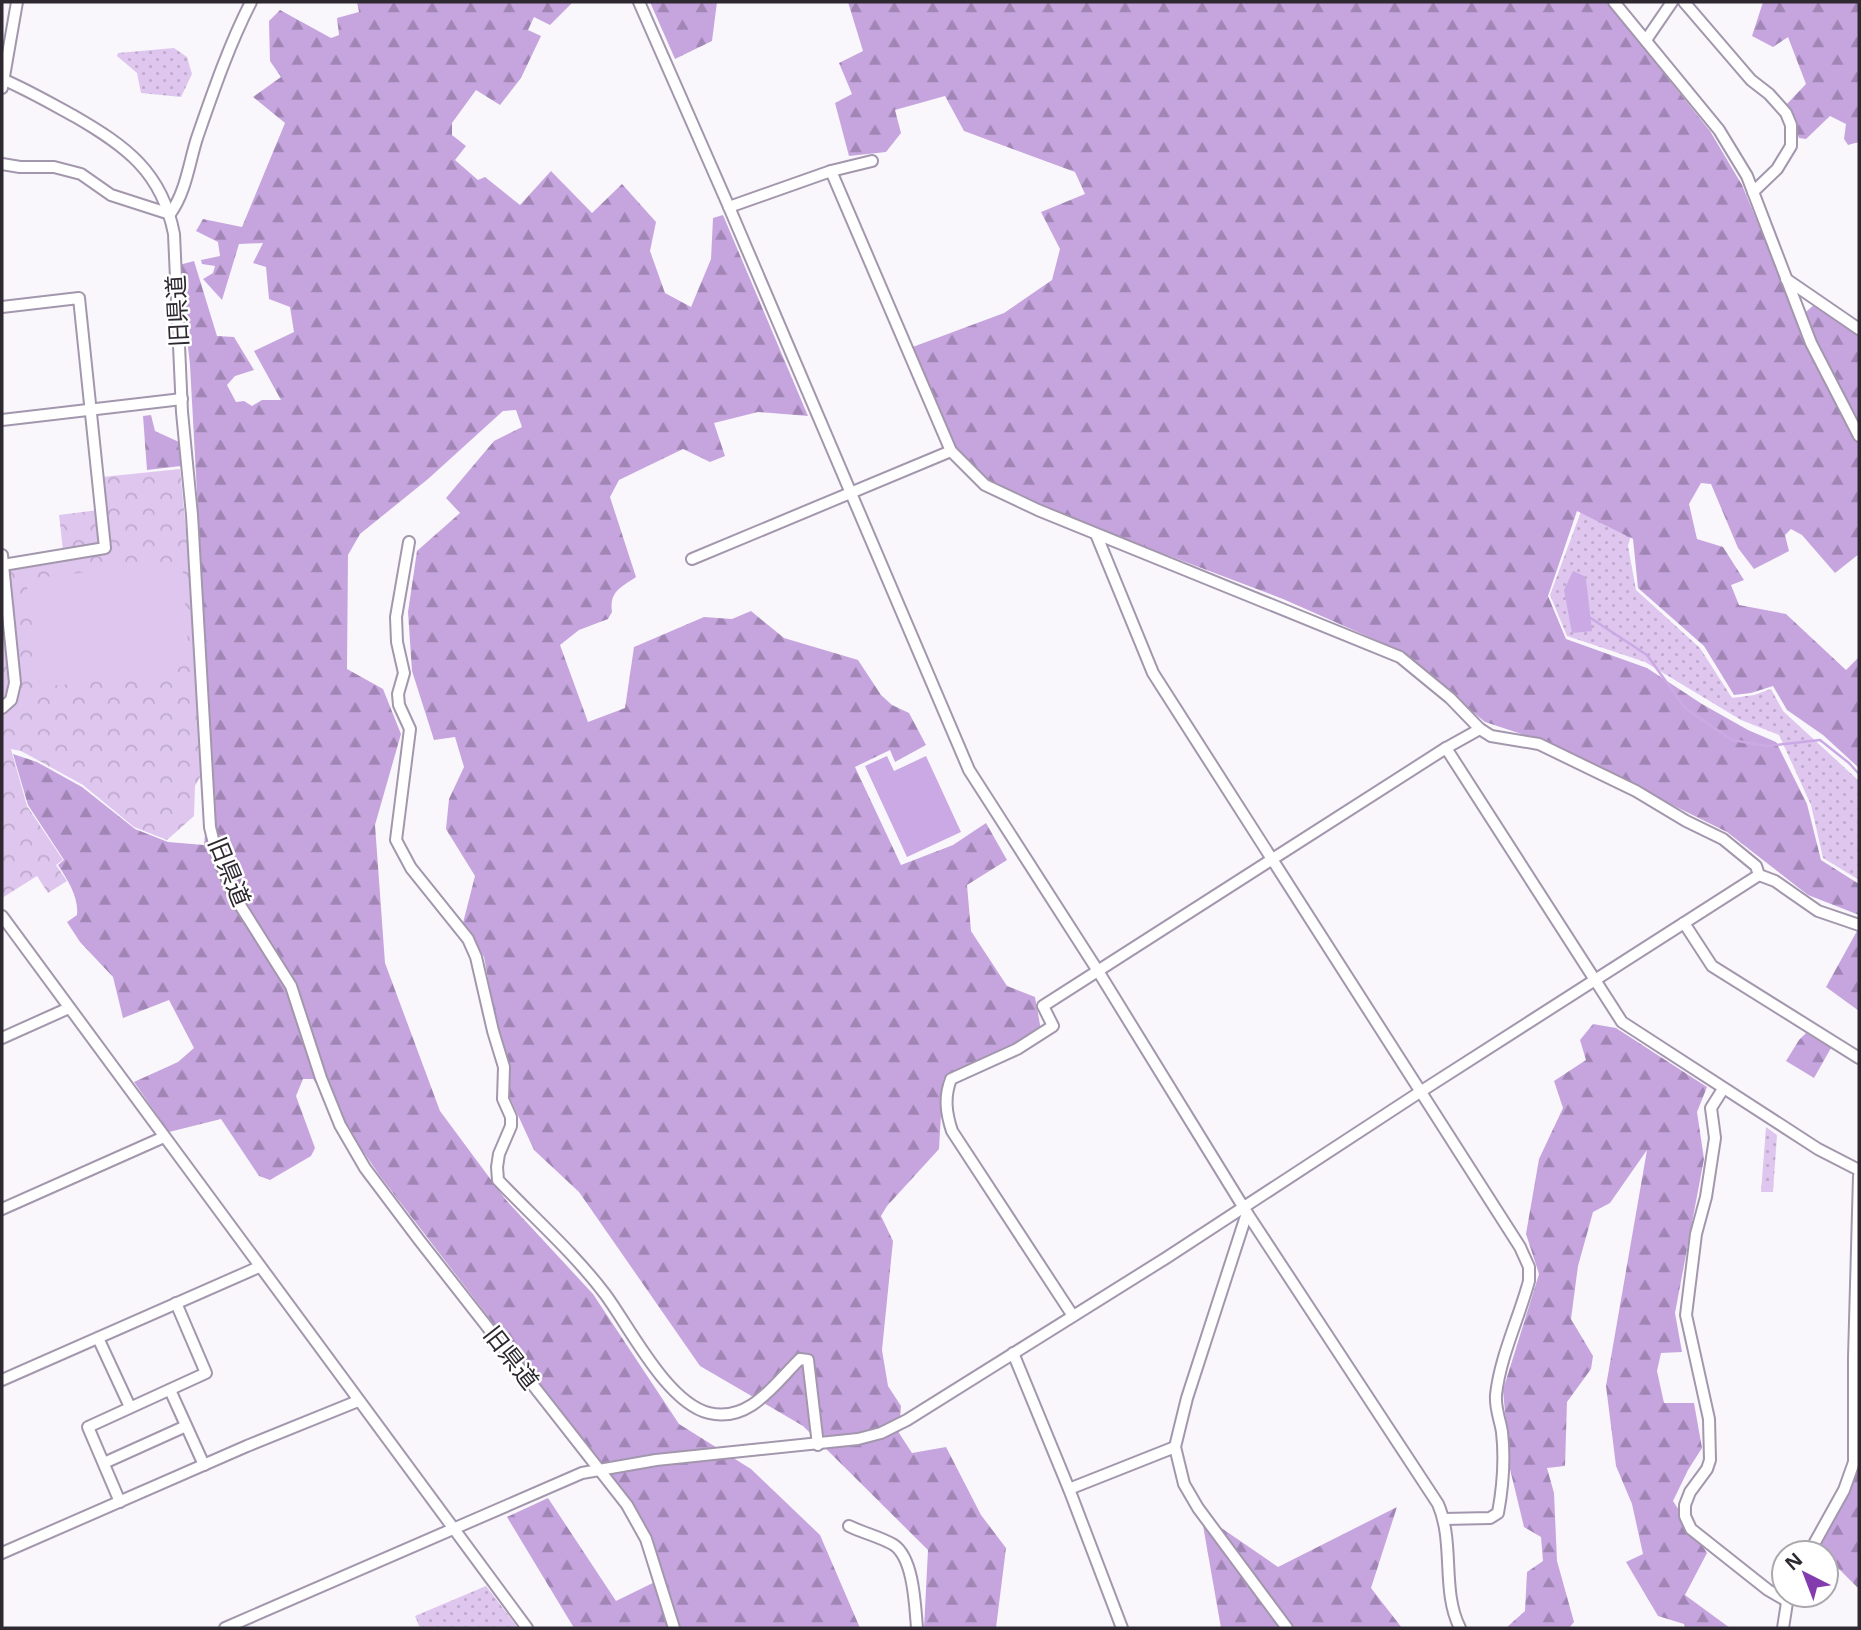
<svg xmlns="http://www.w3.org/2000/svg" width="1861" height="1630" viewBox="0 0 1861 1630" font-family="'Noto Sans','Noto Sans JP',sans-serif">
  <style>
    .grass { fill: url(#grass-dots) }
    .forest { fill: url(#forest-firs) }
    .park { fill: url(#park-crowns) }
    .pitch { fill: #dec6ef }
    .water { fill: #caa9e4 }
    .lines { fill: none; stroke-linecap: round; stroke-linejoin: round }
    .stream { stroke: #caa9e4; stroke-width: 2.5 }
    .minor-casing { stroke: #a397ad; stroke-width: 14 }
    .minor { stroke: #fff; stroke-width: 10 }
    .labels { text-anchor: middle; stroke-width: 5; stroke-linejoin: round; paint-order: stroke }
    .street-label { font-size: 24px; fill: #2e2931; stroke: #fff }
  </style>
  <defs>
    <pattern id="grass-dots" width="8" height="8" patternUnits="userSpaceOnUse" patternTransform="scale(1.75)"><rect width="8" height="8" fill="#dec6ef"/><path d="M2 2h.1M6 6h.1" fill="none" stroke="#bfaacd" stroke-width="1.8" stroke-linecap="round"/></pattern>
    <pattern id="forest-firs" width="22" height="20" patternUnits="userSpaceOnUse" patternTransform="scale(1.75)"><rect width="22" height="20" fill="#c6a5df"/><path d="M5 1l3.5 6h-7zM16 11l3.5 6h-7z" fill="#a186b5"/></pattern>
    <pattern id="park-crowns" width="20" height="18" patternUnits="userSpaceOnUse" patternTransform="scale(1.75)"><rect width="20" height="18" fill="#dec6ef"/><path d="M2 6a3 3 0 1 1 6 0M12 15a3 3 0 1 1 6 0" fill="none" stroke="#bfaacd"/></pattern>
  </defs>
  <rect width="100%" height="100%" fill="#faf7fc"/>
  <g class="grass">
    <path d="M174 48 187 57 192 74 181 97 141 93 137 73 117 56 118 53Z"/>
    <path d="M1654 452 1628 546 1636 590 1700 648 1732 698 1754 695 1771 689 1783 711 1859 781V880L1823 858 1811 805 1779 735 1741 720 1645 662 1567 636 1550 595 1589 490Z"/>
    <path d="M1766 1127 1777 1135 1773 1192H1761Z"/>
    <path d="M486 1586 518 1628H420L415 1616Z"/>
  </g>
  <g class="forest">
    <path d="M357 2H573L550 25 534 17 528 30 541 36 521 78 500 105 476 90 452 123V135L466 146 455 160 478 180 485 177 520 205 551 171 592 213 622 184 656 222 650 251 665 293 691 307 711 259 713 218 723 215 808 416 758 412 714 423 725 456 710 462 683 449 619 480 610 497 636 577C621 587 609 592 612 612L608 619 579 630 560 645 588 722 625 708 634 647 704 617 732 619 751 611 784 638 858 660 881 695 892 705 909 713 926 745 895 762 890 750 855 767 901 865 953 845 986 823 1007 860 967 885 971 931 1007 986 1035 997 1041 1030 994 1056 968 1065 943 1080 939 1149 887 1206 881 1216 893 1241 882 1350 888 1386 901 1406 899 1433 912 1453 946 1447 981 1515 1006 1548 996 1628H924L928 1550 803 1426 700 1366 579 1192 534 1150 510 1098 484 957 463 923 475 876 446 829 449 799 464 767 455 737 434 740 412 671 408 612 417 551 460 513 446 498 494 441 522 427 516 410 503 411 428 479 360 534 348 555 347 669 383 689 401 734 375 825 385 963 440 1111 506 1200 593 1294 679 1424 751 1469 820 1535 860 1628H574L507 1517 548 1498 616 1601 665 1577 632 1504 380 1176 313 1079H303L296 1096 315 1148 311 1156 270 1180 259 1176 221 1119 169 1132 134 1082 178 1062 194 1048 169 1000 123 1018 113 977 80 942 67 922 77 915C79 897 67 879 58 865L64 860 28 805 13 754 37 762 82 787 135 829 168 842 204 845 212 768 190 365 179 265 194 261 217 336 234 337 254 370 235 376 227 385 236 402 244 401 252 406 262 400H281L254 351 294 332 290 307 269 299 266 267 253 263 263 243 239 244 222 300 203 279 213 273 215 266 202 264 201 260 220 256 218 242 196 231 203 219 242 227 285 123 253 97 281 77 270 61 269 21 280 10 331 38 339 35 337 18 359 12Z"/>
    <path d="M650 2H717L712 41 675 59Z"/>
    <path d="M848 2H1607L1710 131 1742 185 1798 319 1816 303 1859 333V554L1835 573 1802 535 1791 529 1785 535 1789 551 1754 569 1738 548 1711 484 1701 483 1689 504 1697 539 1723 547 1744 580 1731 585 1739 605 1786 614 1846 670 1859 657V768L1823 735 1787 710 1773 686 1751 693 1734 695 1704 646 1638 588 1633 539 1577 511 1548 596 1566 639 1647 668 1702 704 1748 730 1776 742 1807 804 1821 860 1859 884V915L1808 895 1727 832 1543 741 1485 722 1396 649 1283 599 1035 505 987 481 952 447 910 348 1004 313 1052 280 1060 249 1041 212 1085 194 1075 172 964 131 945 96 895 110 901 133 886 152 849 156 835 103 852 94 839 63 863 51Z"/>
    <path d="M1763 2H1859V142L1848 145 1844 139 1846 124 1830 116 1806 139 1799 138 1786 105 1806 84 1788 37 1773 47 1752 36Z"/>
    <path d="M151 415 155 431 179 442 181 466 147 470 143 416Z"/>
    <path d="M1857 931 1859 932V1011L1826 987Z"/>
    <path d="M1593 1024 1616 1028 1707 1087 1697 1112 1704 1159 1675 1313 1682 1352 1661 1353 1657 1371 1664 1403H1694L1702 1448 1688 1470 1673 1501 1707 1553 1685 1595 1730 1628H1685L1684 1624 1658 1616 1626 1562 1643 1554 1632 1504 1616 1466 1606 1386 1647 1150 1610 1203 1593 1212 1578 1266 1571 1319 1593 1356 1591 1369 1567 1402 1565 1466 1547 1468 1554 1493 1557 1561 1574 1622 1569 1628H1506L1525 1611 1527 1572 1543 1561 1541 1537 1524 1527 1510 1469 1503 1390 1539 1274 1526 1234 1539 1159 1563 1108 1554 1081 1586 1060 1580 1040Z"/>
    <path d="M1806 1033 1831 1048 1814 1078 1786 1061 1799 1040Z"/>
    <path d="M1859 1398V1589L1826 1556V1553L1816 1546 1853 1476Z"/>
    <path d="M1397 1507 1371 1588 1402 1628H1221L1201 1514 1278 1567Z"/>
  </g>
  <path class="park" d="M180 469 188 550 203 772 195 786 194 816 167 840 134 827 83 785 21 751 11 749 27 806 63 860 56 865 67 881 48 893 37 876 2 898V569L64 559 59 515 106 509 102 477Z"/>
  <path class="pitch" d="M182 561 189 663 162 675 40 687 26 579Z"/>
  <g class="water">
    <path d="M1573 571 1584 576 1586 580 1592 631 1572 633 1564 590Z"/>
    <path d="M887 756 894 771 926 756 961 832 907 857 865 766Z"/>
  </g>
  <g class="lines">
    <path class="stream" d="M1589 617 1647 655 1685 708 1732 740 1767 746 1820 740 1849 763 1859 774"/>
    <defs>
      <g id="minor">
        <path d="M639 2 729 207 969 770 1098 971 1247 1213 1438 1504C1455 1543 1441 1591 1460 1628"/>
        <path d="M1614 2 1719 130 1747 176 1811 343 1859 436"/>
        <path d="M1684 2 1751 80 1769 94 1786 113 1791 125V146L1777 169 1753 192"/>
        <path d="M1646 40 1672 2"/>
        <path d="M2 79C26 89 50 103 74 116 126 146 162 172 174 234L182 412 192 515 210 827 216 852 233 894 291 986 321 1078 340 1125 365 1168 420 1241 627 1505 646 1539 674 1628"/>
        <path d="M2 88 17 2"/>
        <path d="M2 164 20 167H54L81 174 111 195 170 214C186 192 189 163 197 138 213 92 229 45 251 2"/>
        <path d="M831 171 951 451 985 485 1038 510 1400 657 1450 698 1480 729 1491 736 1539 744 1636 791 1686 821 1723 839 1756 866 1759 875"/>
        <path d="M729 207 831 171 872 161"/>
        <path d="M1786 279 1859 329"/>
        <path d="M2 307 79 298 105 548 3 565"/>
        <path d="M2 420 182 399"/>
        <path d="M1096 534 1153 673 1520 1247 1529 1267V1281C1519 1318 1500 1357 1496 1395 1495 1409 1500 1419 1502 1432 1505 1459 1503 1486 1498 1513L1490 1518 1444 1519"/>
        <path d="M409 542 396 617 397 642 404 673 398 694 399 705 410 729 396 840 411 868 468 939 476 957 493 1031 504 1067 503 1099 511 1117V1126L499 1154 497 1167 498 1180C534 1218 574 1253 605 1294 629 1326 667 1403 709 1413 750 1423 775 1383 800 1359L808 1360 818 1445"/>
        <path d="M2 555 15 683 11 700 2 708"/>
        <path d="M692 559 951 451"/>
        <path d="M1446 748 1622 1022 1818 1149 1859 1170"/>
        <path d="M2 916 527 1628"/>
        <path d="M1684 923 1712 966 1859 1058"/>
        <path d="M2 1038 69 1008"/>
        <path d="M1723 1089 1711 1108 1715 1138 1706 1197 1696 1234 1686 1315 1709 1419 1710 1460 1707 1469 1690 1492 1685 1505V1516L1691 1529 1768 1590 1787 1601"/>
        <path d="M2 1209 164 1137"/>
        <path d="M1247 1213 1187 1398 1175 1447 1184 1484 1198 1508 1287 1628"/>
        <path d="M1073 1316 952 1131C946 1113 944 1097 951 1079L1017 1049 1053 1026 1043 1006 1446 748 1480 729"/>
        <path d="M98 1338 130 1407"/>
        <path d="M1013 1353 1069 1489 1122 1628"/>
        <path d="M2 1380 259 1267"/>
        <path d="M170 1390 204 1465"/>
        <path d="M104 1463 186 1426"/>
        <path d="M1069 1489 1175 1447"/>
        <path d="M120 1502 88 1427 206 1373 176 1303"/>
        <path d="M849 1526C863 1533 881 1537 894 1545 914 1559 915 1606 917 1628"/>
        <path d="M2 1553 247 1446 358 1401"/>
        <path d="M1809 1553 1844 1490 1854 1462V1358L1859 1176"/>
        <path d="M225 1628 582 1473 656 1460 858 1439 881 1433 907 1420 1166 1258 1420 1092 1759 875 1775 881 1818 911 1859 925"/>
        <path d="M1783 1628 1788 1596"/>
      </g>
    </defs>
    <use href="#minor" class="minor-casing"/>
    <use href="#minor" class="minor"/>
  </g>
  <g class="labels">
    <g class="street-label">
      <text transform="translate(178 311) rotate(-93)" y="8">旧県道</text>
      <text transform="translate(229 872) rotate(68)" y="8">旧県道</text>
      <text transform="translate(511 1358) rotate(52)" y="8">旧県道</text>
    </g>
  </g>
  <rect width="1861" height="1630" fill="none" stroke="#2e2931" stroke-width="7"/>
  <g transform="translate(1805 1574) rotate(318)"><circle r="33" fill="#ffffff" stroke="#aba9ad" stroke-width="2"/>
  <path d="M0-5L12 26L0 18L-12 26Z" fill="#833bad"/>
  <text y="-10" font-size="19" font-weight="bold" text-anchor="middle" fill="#2e2931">N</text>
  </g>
</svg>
